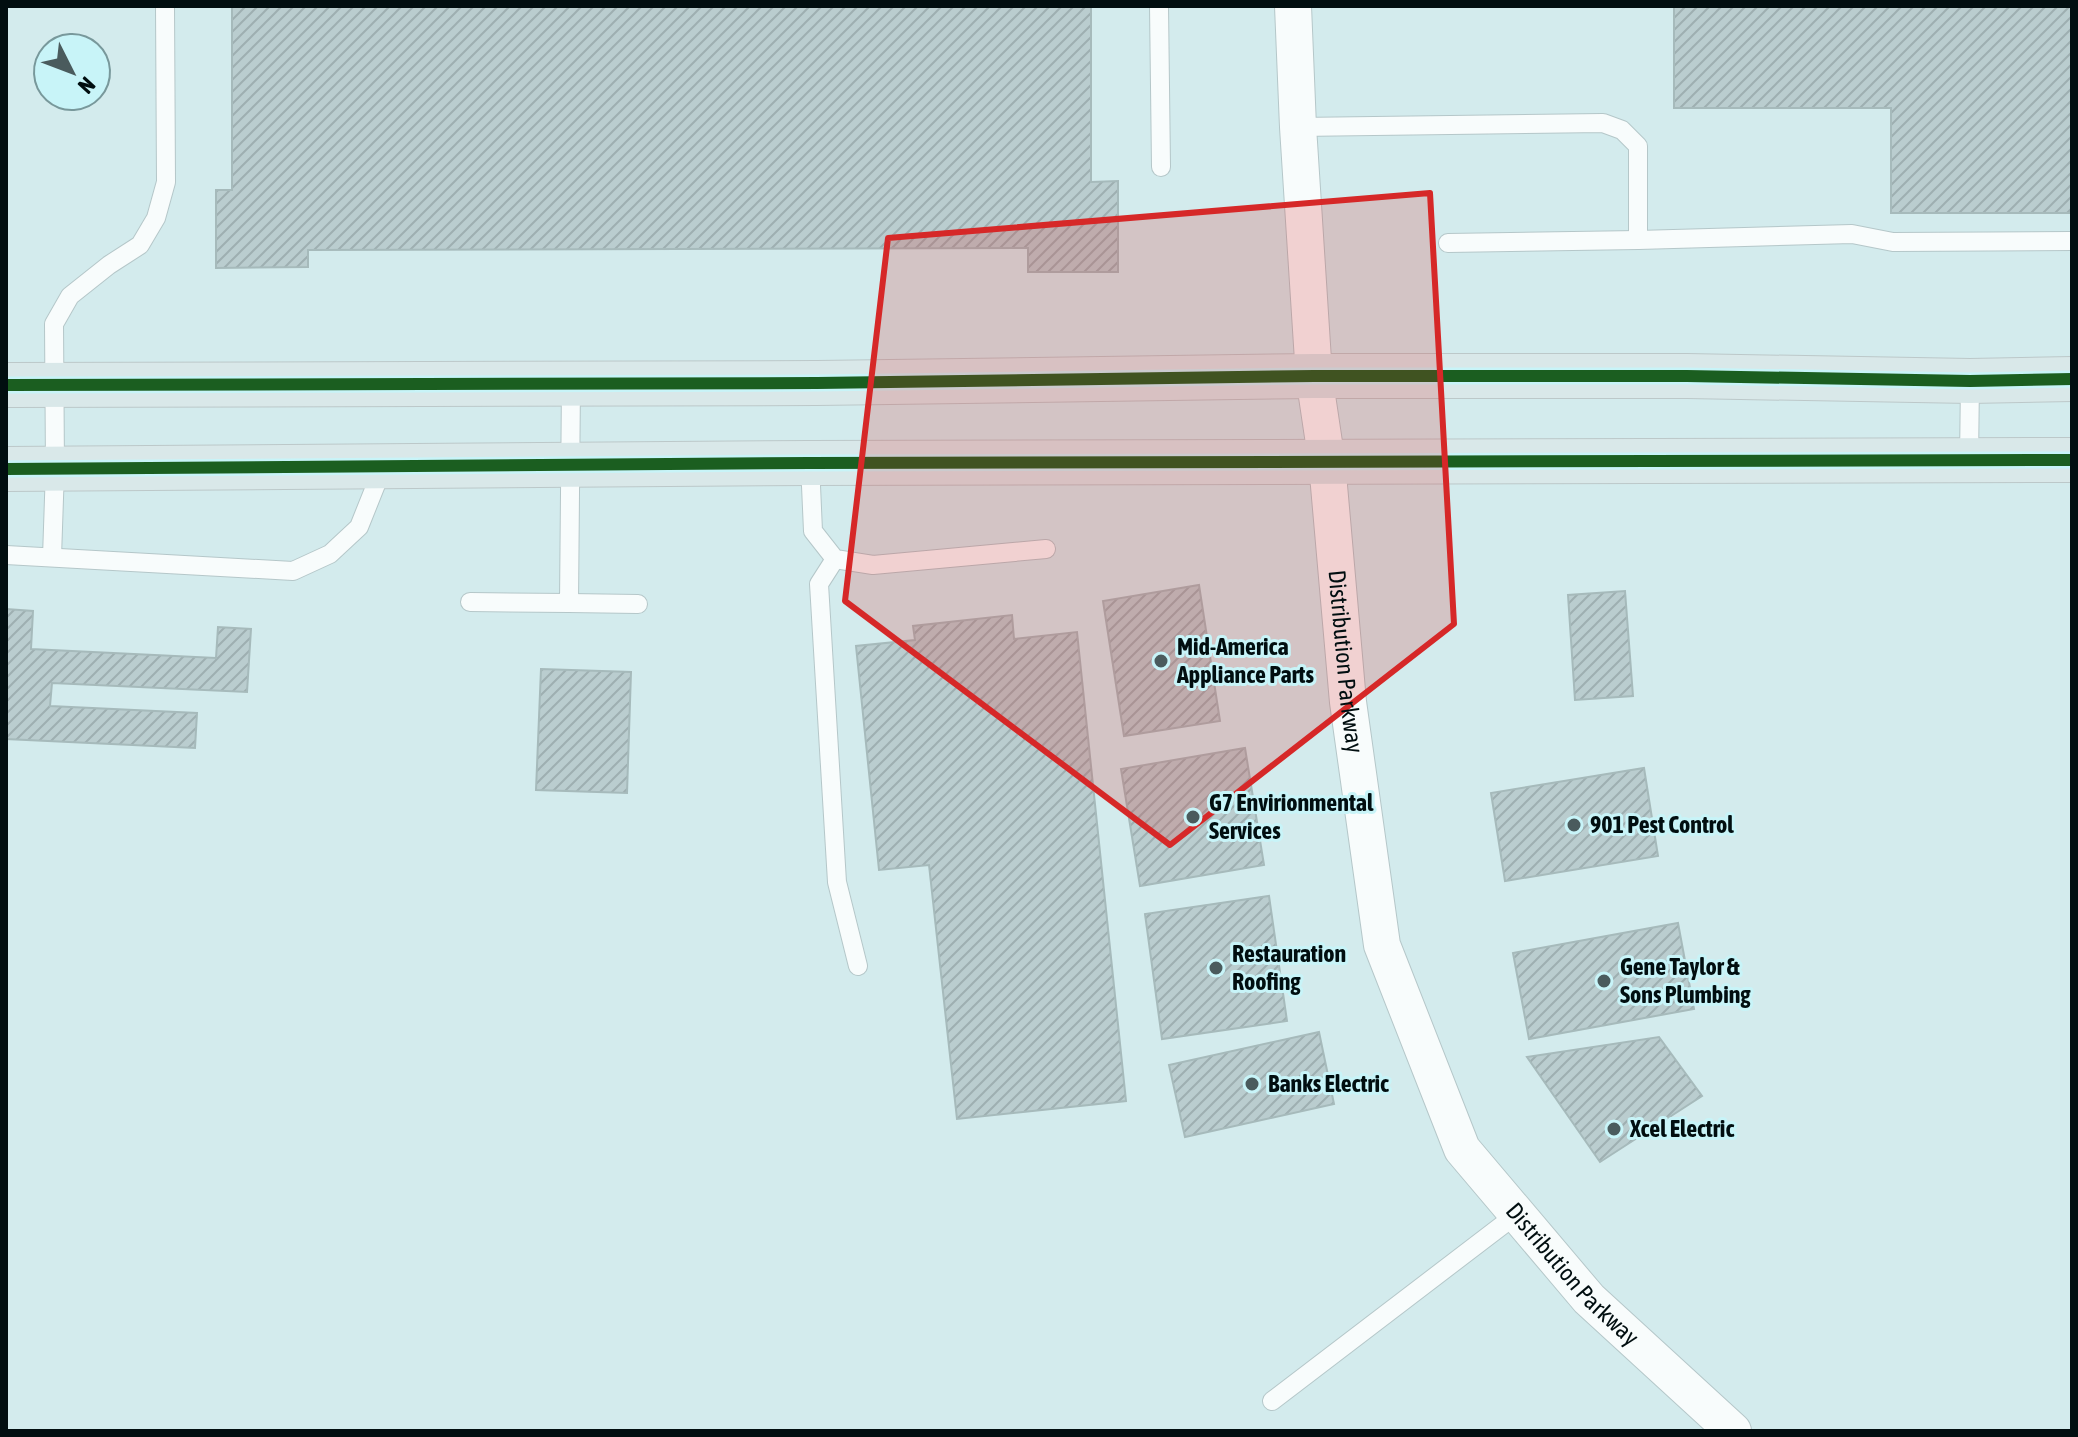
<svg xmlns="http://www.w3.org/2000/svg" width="2078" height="1437" viewBox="0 0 2078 1437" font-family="'Asap Condensed',sans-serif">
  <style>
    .building { fill: url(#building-hatch); stroke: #a6babb; stroke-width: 2 }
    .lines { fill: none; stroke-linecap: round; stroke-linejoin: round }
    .lane-casing { stroke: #b5c7c9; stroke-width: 20 }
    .street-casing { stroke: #b5c7c9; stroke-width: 38 }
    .primary-casing { stroke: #bcc8c9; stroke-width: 46 }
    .lane { stroke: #f8fcfc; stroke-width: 18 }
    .street { stroke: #f8fcfc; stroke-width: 36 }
    .primary { stroke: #d9e8e9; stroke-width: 44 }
    .cycleway-casing { stroke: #c8f4f8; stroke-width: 17 }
    .cycleway { stroke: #1b5e20; stroke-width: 12 }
    .marked { fill: #d62828; fill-opacity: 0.2; stroke: #d62828; stroke-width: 6; stroke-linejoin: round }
    .poi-dot { fill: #4a5b5d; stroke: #c8f4f8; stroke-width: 3 }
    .labels { text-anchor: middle; stroke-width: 6; stroke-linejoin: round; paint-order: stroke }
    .poi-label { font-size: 24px; font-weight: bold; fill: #010e10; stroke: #c8f4f8; text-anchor: start }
    .street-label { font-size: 24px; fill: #010e10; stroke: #c8f4f8 }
  </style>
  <defs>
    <pattern id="building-hatch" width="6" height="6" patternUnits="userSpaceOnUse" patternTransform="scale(2)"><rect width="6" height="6" fill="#bacdcf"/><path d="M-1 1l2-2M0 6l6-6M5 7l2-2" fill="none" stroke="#9eafb1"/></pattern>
  </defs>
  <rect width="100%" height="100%" fill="#d3ebed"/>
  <g class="building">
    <path d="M232 6H1091V182L1118 181V272H1028V248L308 250V267L216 268V190H232Z"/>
    <path d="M1674 6H2072V213H1891V108H1674Z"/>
    <path d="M1199 585 1220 721 1124 736 1103 601Z"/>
    <path d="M1625 591 1633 696 1575 700 1568 595Z"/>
    <path d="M6 609 33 611 31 649 216 658 218 627 251 629 247 692 52 683 50 706 197 713 195 748 6 739Z"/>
    <path d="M1012 615 1014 639 1077 632 1126 1101 957 1119 929 865 879 870 856 646 915 640 913 626Z"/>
    <path d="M541 669 631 672 627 793 536 790Z"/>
    <path d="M1245 748 1264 865 1140 886 1121 769Z"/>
    <path d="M1644 768 1658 856 1505 881 1491 793Z"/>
    <path d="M1269 896 1287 1021 1162 1039 1145 914Z"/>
    <path d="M1678 923 1694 1009 1529 1039 1513 953Z"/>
    <path d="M1319 1032 1334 1104 1185 1137 1169 1065Z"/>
    <path d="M1659 1037 1702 1096 1600 1162 1527 1057Z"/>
  </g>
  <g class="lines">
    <defs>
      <g id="lane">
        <path d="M1159 6 1161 167"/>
        <path d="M1298 127 1603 123 1622 130 1638 146V240L1852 234 1893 242 2072 241"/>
        <path d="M1448 243 1638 240"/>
        <path d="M1969 460 1970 381"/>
        <path d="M810 463 813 531 835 559 873 565 1046 549"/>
        <path d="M6 555 293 571 330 554 359 527 383 467"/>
        <path d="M52 557 55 469 54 324 70 296 109 265 140 245 156 218 166 182 165 6"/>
        <path d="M835 559 819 584 837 882 858 966"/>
        <path d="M470 602 569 603 571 384"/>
        <path d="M569 603 638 604"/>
        <path d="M1272 1401 1517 1214"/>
      </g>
      <g id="street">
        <path id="s1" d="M1293 6 1298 127 1314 376 1327 463 1348 702 1382 945 1462 1149 1589 1299 1733 1431"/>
      </g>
      <g id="primary">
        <path d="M6 385 817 383 1314 376H1687L1970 381 2072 379"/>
        <path d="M6 469 810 463 2072 460"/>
      </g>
    </defs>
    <use href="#lane" class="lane-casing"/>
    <use href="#street" class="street-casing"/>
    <use href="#primary" class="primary-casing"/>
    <use href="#lane" class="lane"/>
    <use href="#street" class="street"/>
    <use href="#primary" class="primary"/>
    <defs>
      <g id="cycleway">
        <path d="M6 385 817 383 1314 376H1687L1970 381 2072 379"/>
        <path d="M6 469 810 463 2072 460"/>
      </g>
    </defs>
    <use href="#cycleway" class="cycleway-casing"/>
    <use href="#cycleway" class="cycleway"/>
  </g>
  <path class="marked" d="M1430 193 1454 624 1170 845 845 601 888 238Z"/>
  <g class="poi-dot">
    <circle cx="1161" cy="661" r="8"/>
    <circle cx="1193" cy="817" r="8"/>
    <circle cx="1574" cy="825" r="8"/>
    <circle cx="1216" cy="968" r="8"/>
    <circle cx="1604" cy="981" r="8"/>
    <circle cx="1252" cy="1084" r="8"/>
    <circle cx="1614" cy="1129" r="8"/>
  </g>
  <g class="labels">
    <g class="poi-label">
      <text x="1177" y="655">Mid-America<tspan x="1177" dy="28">Appliance Parts</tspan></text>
      <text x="1209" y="811">G7 Envirionmental<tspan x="1209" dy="28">Services</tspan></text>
      <text x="1590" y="833">901 Pest Control</text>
      <text x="1232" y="962">Restauration<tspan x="1232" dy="28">Roofing</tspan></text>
      <text x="1620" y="975">Gene Taylor &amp;<tspan x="1620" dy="28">Sons Plumbing</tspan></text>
      <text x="1268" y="1092">Banks Electric</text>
      <text x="1630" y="1137">Xcel Electric</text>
    </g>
    <g class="street-label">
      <text dy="8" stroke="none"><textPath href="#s1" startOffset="658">Distribution Parkway</textPath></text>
      <text dy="8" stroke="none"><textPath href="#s1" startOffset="1330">Distribution Parkway</textPath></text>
    </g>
  </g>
  <rect width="2078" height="1437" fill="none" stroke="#010e10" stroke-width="16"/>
  <g transform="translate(72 72) rotate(132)"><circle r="38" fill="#c8f4f8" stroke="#78989b" stroke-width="2"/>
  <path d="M0-6L14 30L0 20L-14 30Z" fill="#4a5b5d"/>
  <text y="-12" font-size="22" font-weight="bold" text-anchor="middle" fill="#010e10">N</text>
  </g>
</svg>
